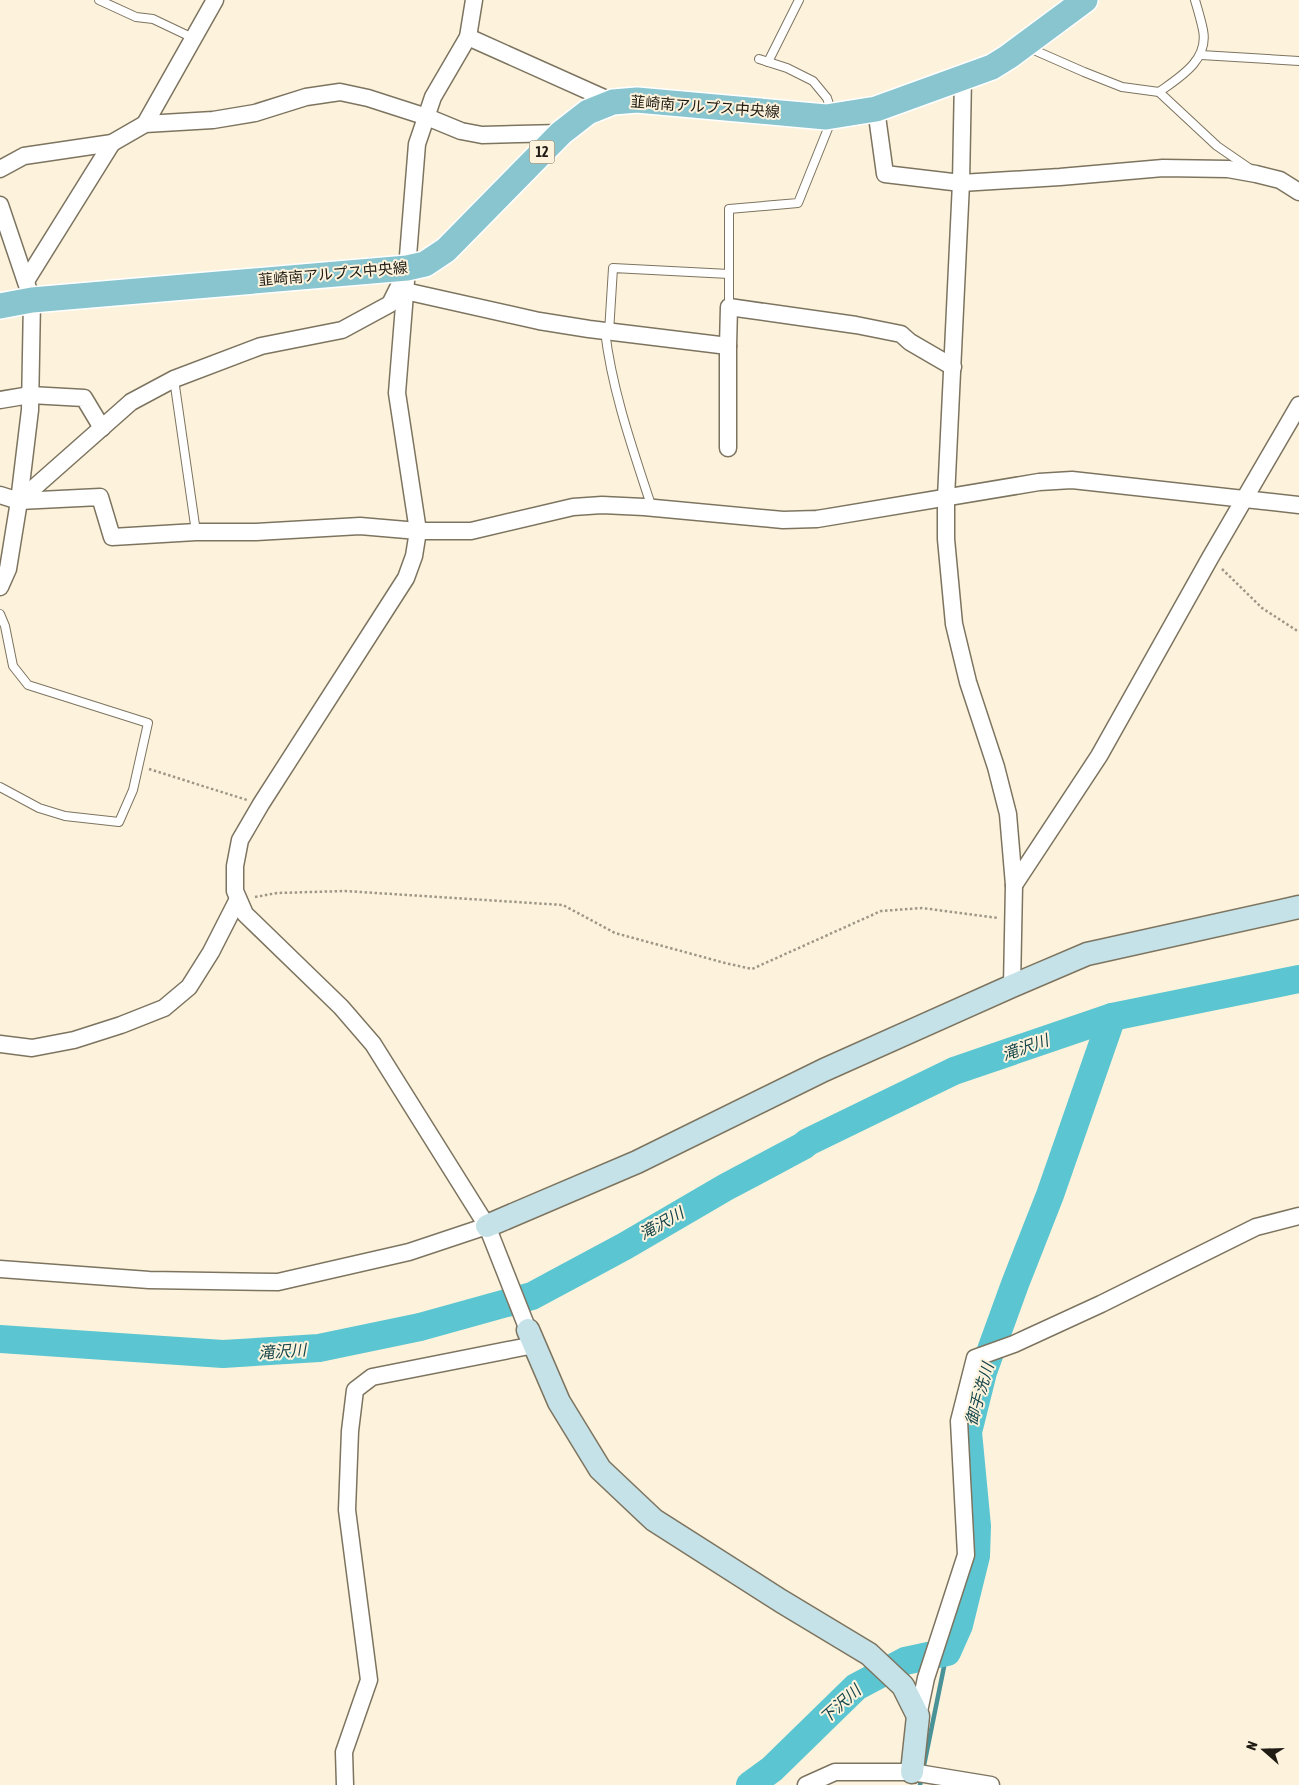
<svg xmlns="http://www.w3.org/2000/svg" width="1299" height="1785" viewBox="0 0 1299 1785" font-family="'Asap Condensed','Noto Sans JP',sans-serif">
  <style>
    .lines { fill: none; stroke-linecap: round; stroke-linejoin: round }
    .stream { stroke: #499398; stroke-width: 4.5 }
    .river { stroke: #5bc6d1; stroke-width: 28 }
    .lane-casing { stroke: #7d7460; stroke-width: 10 }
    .street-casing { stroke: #7d7460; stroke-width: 19 }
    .secondary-casing { stroke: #7d7460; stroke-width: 25 }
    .primary-casing { stroke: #fff; stroke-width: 28 }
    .path { stroke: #9e9787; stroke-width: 2.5; stroke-dasharray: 2.5 2.5; stroke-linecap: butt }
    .lane { stroke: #fff; stroke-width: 8 }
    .street { stroke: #fff; stroke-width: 16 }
    .secondary { stroke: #c4e2e7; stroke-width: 22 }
    .primary { stroke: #89c5cf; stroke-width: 25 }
    .labels { text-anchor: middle; stroke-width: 4; stroke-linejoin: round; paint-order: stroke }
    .shield { fill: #fdf3dd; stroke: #625c50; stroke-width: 1 }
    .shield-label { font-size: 14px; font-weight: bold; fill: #201c14 }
    .street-label { font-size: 15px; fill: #201c14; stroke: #fdf3dd }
    .water-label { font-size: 16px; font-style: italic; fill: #16464b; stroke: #fdf3dd }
  </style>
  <rect width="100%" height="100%" fill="#fdf3dd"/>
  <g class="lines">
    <path class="stream" d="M920 1785 947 1652"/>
    <g class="river">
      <path d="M0 1339 223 1354 319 1348 420 1327 532 1296 625 1246 726 1187 803 1146 808 1142 954 1071 1112 1017 1299 979"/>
      <path d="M750 1785 772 1769 856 1687 905 1661 947 1652 959 1625 976 1556 977 1526 968 1432 983 1372 1015 1284 1050 1195 1112 1017"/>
    </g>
    <defs>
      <g id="lane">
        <path d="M99 0 136 17 153 19 193 38"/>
        <path d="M1027 47 1084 72 1122 87 1159 92C1180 77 1209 60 1203 30 1201 20 1198 10 1195 0"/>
        <path d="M1201 55 1299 61"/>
        <path d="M768 62 799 0"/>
        <path d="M1159 92 1217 146 1249 168"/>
        <path d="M729 307V209L798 203 833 116 827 98 813 81 787 68 759 59"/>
        <path d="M605 331C612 391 633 450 652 508"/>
        <path d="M609 332 613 268 729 274"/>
        <path d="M174 379 196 532"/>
        <path d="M0 614 5 626 13 666 28 685 148 723 133 790 119 822 65 816 39 808 0 787"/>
      </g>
      <g id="street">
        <path d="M474 0 468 37 433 97 417 144 397 393 418 531 414 556 406 578 261 804 240 840 235 866V891L245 914 341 1007 373 1044 487 1226 528 1330"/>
        <path d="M468 37 613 102"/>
        <path d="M963 77 961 183 946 498V539L954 624 968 682 996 767 1008 814 1014 885 1012 986"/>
        <path d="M876 109 885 174 961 183 1060 177 1163 168 1228 169 1256 174 1280 180 1299 192"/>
        <path d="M145 124 215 0"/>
        <path d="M0 169 24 156 112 143 145 124 213 120 255 113 306 97 340 92 368 98 427 117 461 131 482 135 561 133"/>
        <path d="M0 205 32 300 30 410 19 501 8 569 0 587"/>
        <path d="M26 281 112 143"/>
        <path d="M405 291 539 321 589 329 728 346"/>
        <path d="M0 400 30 395 84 398 102 428"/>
        <path d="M728 448V346L729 307 856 325 901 334 910 342 953 367"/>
        <path d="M0 495 19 501 100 497 112 537 196 532H256L360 526 418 531H471L573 507 602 505 644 507 783 520 817 519 1039 482 1072 480 1299 505"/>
        <path d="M19 501 131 402 174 379 261 346 342 330 390 304 403 278"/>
        <path d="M1014 885 1099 756 1210 558 1299 405"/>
        <path d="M0 1044 32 1048 74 1040 121 1025 164 1008 189 987 211 952 238 899"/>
        <path d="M0 1269 149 1280 278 1282 409 1252 487 1226"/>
        <path d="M918 1716 926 1678 966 1555 959 1421 975 1358 1014 1344 1101 1304 1256 1227 1299 1216"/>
        <path d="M345 1785 344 1752 369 1680 347 1510 350 1431 355 1390 372 1377 534 1345"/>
        <path d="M806 1785 835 1772H912L991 1785"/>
      </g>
      <g id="secondary">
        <path d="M487 1226 637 1162 824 1070 1012 986 1087 954 1299 907"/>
        <path d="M528 1330 559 1402 600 1469 654 1520 781 1601 869 1654 903 1686 918 1716 912 1772"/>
      </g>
      <path id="primary" d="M0 306 32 300 407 268 425 264 446 250 561 133 588 112 613 102 637 100 826 117 876 109 992 67 1008 57 1085 0"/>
    </defs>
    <use href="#lane" class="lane-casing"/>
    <use href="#street" class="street-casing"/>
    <use href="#secondary" class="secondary-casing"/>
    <use href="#primary" class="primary-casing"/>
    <g class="path">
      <path d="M1222 569 1262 608 1299 632"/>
      <path d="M149 769 247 800"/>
      <path d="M255 897 277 893 345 891 563 905 615 933 725 963 752 969 881 911 922 908 998 918"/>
    </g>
    <use href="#lane" class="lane"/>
    <use href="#street" class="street"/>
    <use href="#secondary" class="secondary"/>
    <use href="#primary" class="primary"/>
  </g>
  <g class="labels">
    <rect class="shield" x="529.5" y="140.5" width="25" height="23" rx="4"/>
    <g class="shield-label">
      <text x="542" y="157">12</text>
    </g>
    <g class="street-label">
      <text transform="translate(705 107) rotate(4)" y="5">韮崎南アルプス中央線</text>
      <text transform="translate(333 274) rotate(-5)" y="5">韮崎南アルプス中央線</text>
    </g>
    <g class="water-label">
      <text transform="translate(1025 1047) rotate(-19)" y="6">滝沢川</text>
      <text transform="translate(661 1223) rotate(-29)" y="6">滝沢川</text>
      <text transform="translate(282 1351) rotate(-4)" y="6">滝沢川</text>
      <text transform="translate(979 1394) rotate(-74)" y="6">御手洗川</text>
      <text transform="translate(840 1704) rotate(-42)" y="6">下沢川</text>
    </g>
  </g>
  <g transform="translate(1264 1750) rotate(290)" stroke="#fdf3dd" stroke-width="4" paint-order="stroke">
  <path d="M0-4L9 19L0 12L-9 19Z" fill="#201c14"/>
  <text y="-8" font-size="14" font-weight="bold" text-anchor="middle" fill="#201c14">N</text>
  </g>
</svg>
